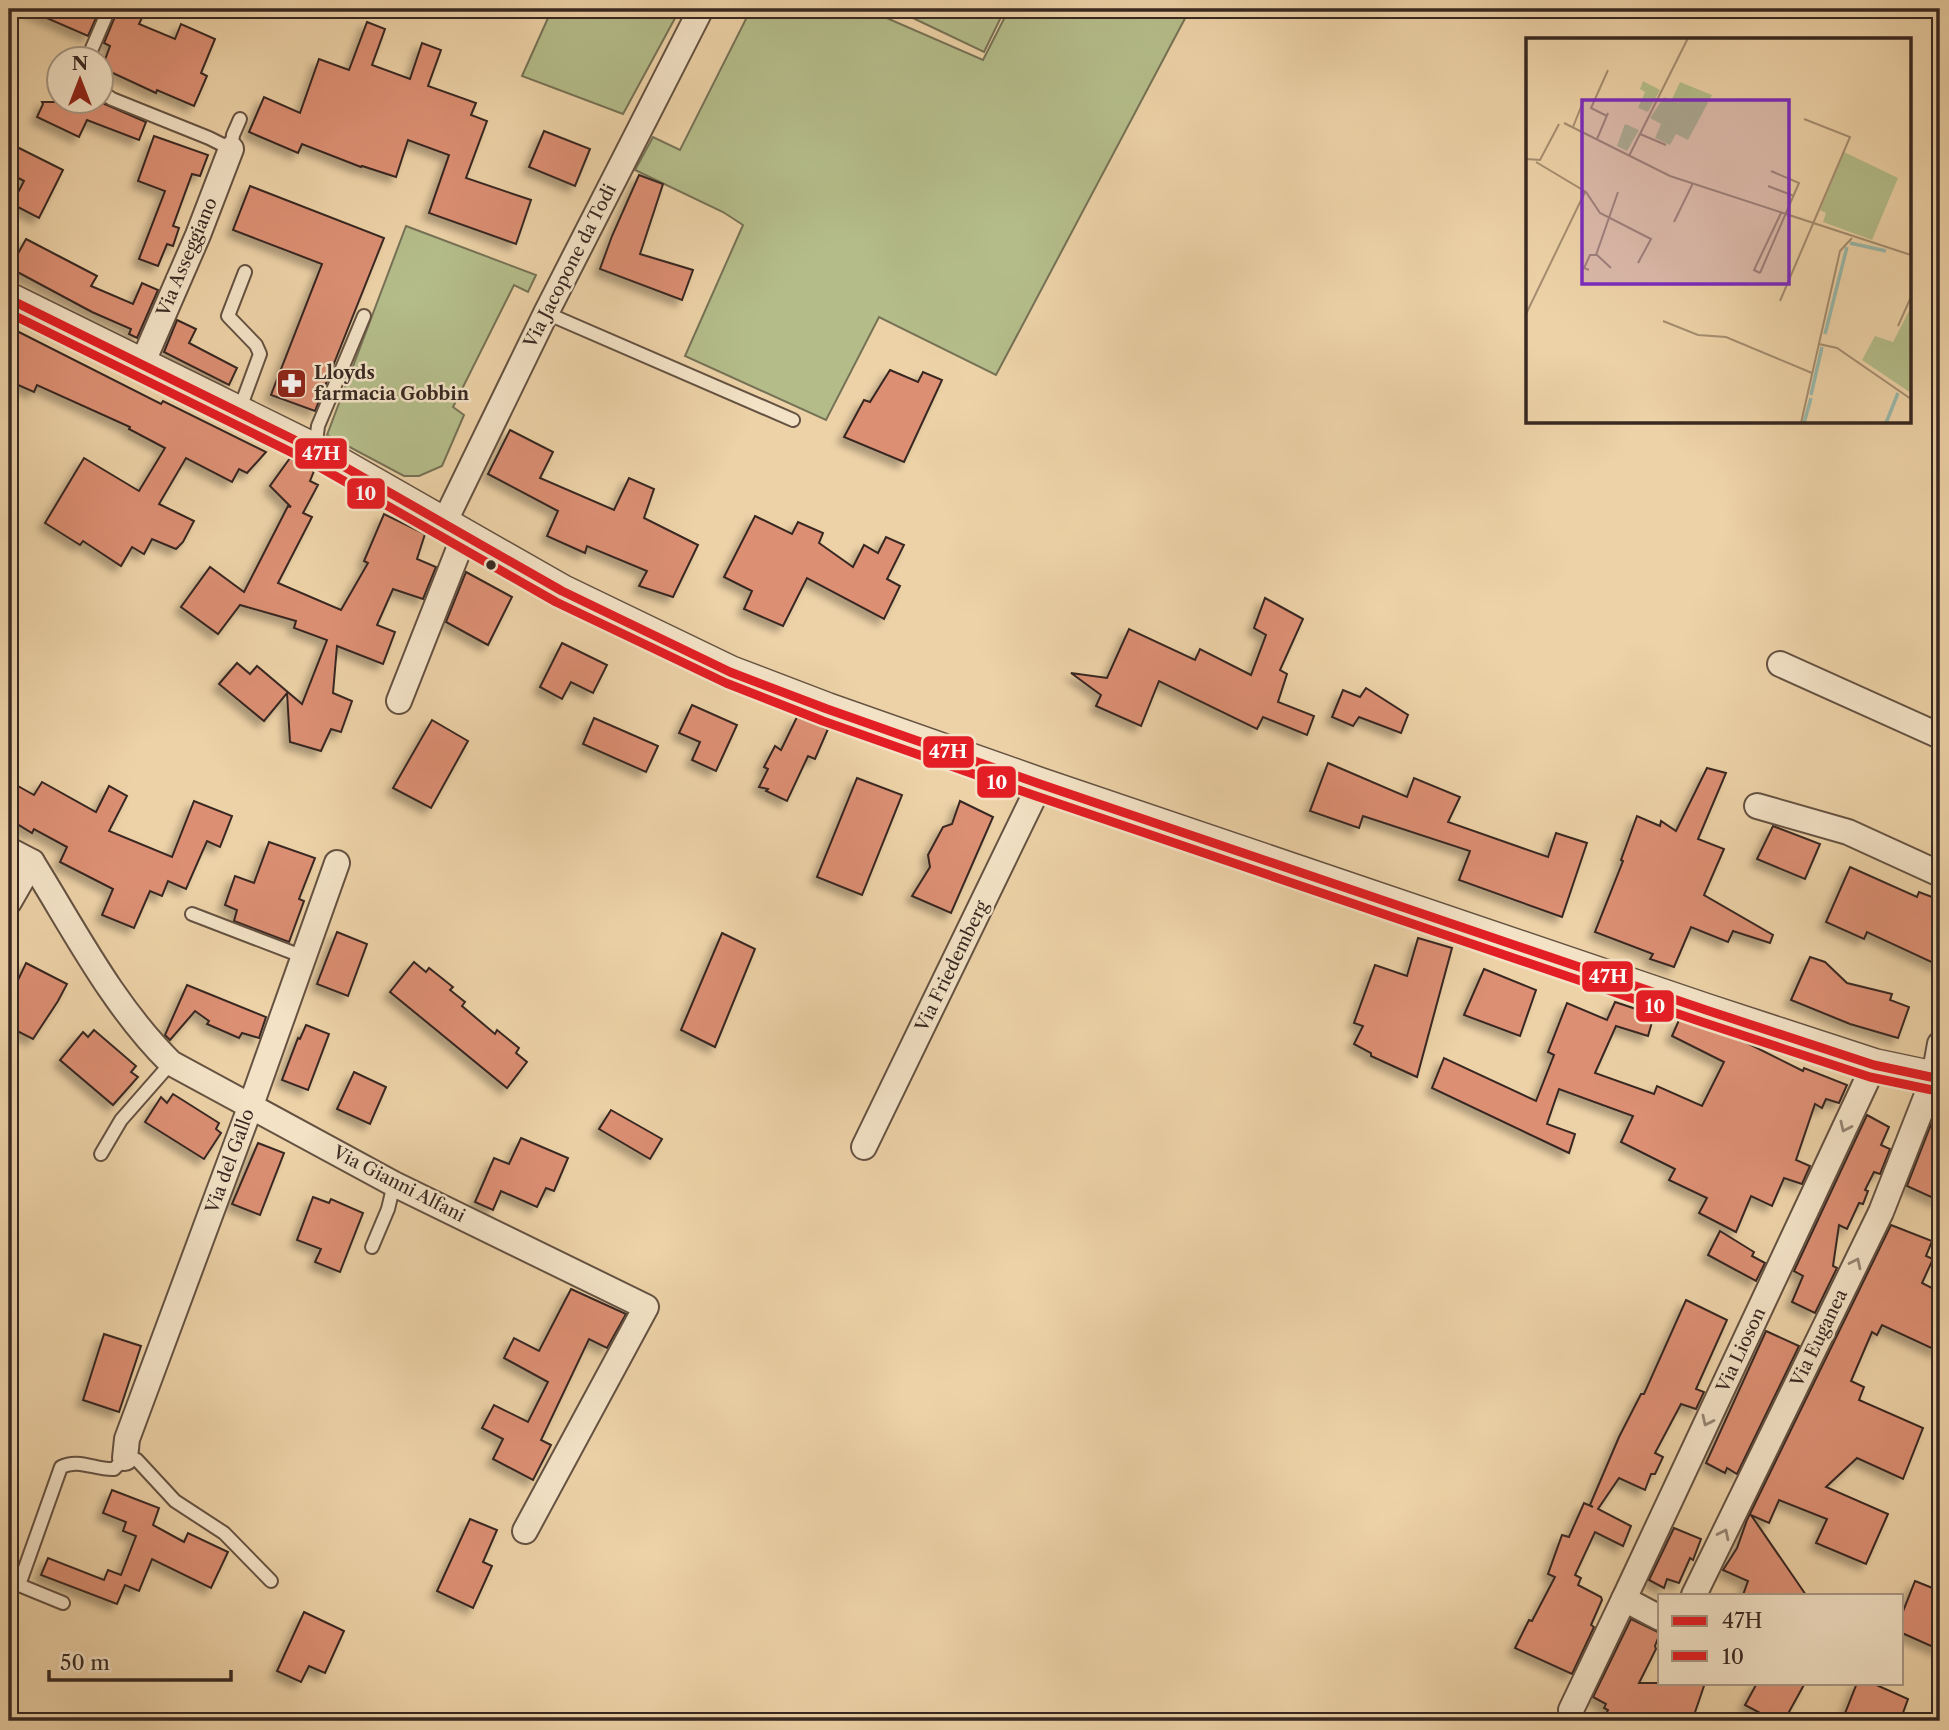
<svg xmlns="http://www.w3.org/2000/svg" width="1949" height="1730" viewBox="0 0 1949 1730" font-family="'Libre Caslon Text',serif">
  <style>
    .green { fill: #b4bd8a; stroke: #767256; stroke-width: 2 }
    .building { fill: #dc8f73; stroke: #382821; stroke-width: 2; filter: url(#shadow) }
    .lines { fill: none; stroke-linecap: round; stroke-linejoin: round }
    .service-casing { stroke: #655242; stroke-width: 16 }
    .minor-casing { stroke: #655242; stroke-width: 28 }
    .tertiary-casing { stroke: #655242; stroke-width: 35 }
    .service { stroke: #f3e2c6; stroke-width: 12 }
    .minor { stroke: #f3e2c6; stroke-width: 24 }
    .tertiary { stroke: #f3e2c6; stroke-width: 32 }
    .bus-1-casing { stroke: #f3e2c6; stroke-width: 14 }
    .bus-2-casing { stroke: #f3e2c6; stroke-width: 14 }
    .bus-1 { stroke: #e31e24; stroke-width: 9 }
    .bus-2 { stroke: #e31e24; stroke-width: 9 }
    .oneway { stroke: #968574 }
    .bus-dot { fill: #382821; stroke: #f3e2c6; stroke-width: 2.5 }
    .labels { text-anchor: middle; stroke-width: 5; stroke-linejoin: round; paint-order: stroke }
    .street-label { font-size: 18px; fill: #382821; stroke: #f3e2c6 }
    .poi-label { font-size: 18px; font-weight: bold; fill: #382821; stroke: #f3e2c6; text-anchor: start }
    .inset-river { fill: none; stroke: #99b8a9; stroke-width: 3.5 }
    .inset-road { fill: none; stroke: #a58e71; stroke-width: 2 }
    .view { fill: #7b2cbf; fill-opacity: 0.15; stroke: #7b2cbf; stroke-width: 3.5 }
    .inset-edge { fill: none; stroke: #382821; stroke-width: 3.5 }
    .line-badge { stroke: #f3e2c6; stroke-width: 2.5 }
    .badge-label { font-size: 19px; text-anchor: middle; font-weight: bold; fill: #fff }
  </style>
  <defs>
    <filter id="shadow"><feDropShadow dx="-6" dy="6" stdDeviation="3.5" flood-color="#0004"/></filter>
  </defs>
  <rect width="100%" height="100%" fill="#edd2a7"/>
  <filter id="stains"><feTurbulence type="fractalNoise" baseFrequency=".00286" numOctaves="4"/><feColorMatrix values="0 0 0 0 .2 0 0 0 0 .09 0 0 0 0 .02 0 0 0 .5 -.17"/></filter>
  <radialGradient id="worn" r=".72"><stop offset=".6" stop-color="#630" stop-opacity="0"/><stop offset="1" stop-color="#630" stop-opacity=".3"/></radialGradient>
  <g class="green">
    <path d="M552 9H680L623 114 522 76Z"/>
    <path d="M751 9H866L983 60 1009 9H1190L996 375 879 317 826 420 685 356 743 225 723 212 635 170 653 137 680 150Z"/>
    <path d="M894 9H1005L984 52Z"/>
    <path d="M406 226 536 275 528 292 514 285 453 407 464 415 442 466 419 476H404L327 435Z"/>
  </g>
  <g class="building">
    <path d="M26 9H100L88 36Z"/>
    <path d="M118 9H146L139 24 175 39 181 24 215 39 201 73 207 76 194 106 157 90 156 93 102 68 110 46 104 43Z"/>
    <path d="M367 22 385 29 372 65 410 79 422 43 441 50 428 86 476 103 471 115 487 121 466 178 531 200 516 244 429 213 449 155 408 140 396 177 362 166 361 167 302 144 298 153 249 132 264 97 300 113 319 59 349 70Z"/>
    <path d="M42 102H100L146 122 139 140 87 120 79 137 37 117 43 104Z"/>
    <path d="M544 131 590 149 575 186 529 167Z"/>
    <path d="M154 136 208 155 200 176 192 174 173 226 179 228 173 246 167 244 158 266 139 259 165 191 138 181Z"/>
    <path d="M9 143 63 170 39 218 12 204 24 181 9 173Z"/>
    <path d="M639 175 663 184 640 254 693 270 682 300 600 269 612 236Z"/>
    <path d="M250 186 384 238 315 411 271 395 322 264 233 230Z"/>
    <path d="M26 239 97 276 91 286 133 304 142 283 158 290 137 338 129 334 131 329 92 312 10 268Z"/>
    <path d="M177 320 196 329 189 343 237 368 229 385 164 352Z"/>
    <path d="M9 327 161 404 163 401 266 452 247 473 239 469 232 482 186 458 159 504 194 521 183 542 176 549 152 539 144 554 132 547 121 566 83 541 80 545 45 523 84 458 139 491 165 448 129 429 130 427 37 385 34 392 9 381Z"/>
    <path d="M890 370 918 382 923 372 942 380 904 462 844 437 864 400 870 402Z"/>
    <path d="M510 430 553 452 540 478 614 510 629 478 654 489 644 518 698 545 673 597 639 586 647 571 587 546 585 553 547 536 558 511 488 474Z"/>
    <path d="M290 458 314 471 310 481 318 485 303 513 312 517 278 583 341 610 368 563 364 561 384 514 425 534 417 559 436 567 423 599 393 589 377 625 395 632 383 664 337 646 333 693 352 701 341 732 331 729 321 751 290 742 287 693 264 721 219 684 237 663 250 674 257 666 302 704 327 640 294 628 296 621 240 605 218 634 181 607 210 567 244 592 288 506 291 507 270 486Z"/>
    <path d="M755 516 792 534 798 522 823 533 819 543 853 567 864 545 878 553 886 537 904 545 887 579 900 586 884 619 807 578 783 626 744 609 752 591 724 577Z"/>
    <path d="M466 572 512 597 488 645 446 622Z"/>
    <path d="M1265 598 1303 619 1280 670 1287 674 1278 702 1314 716 1307 735 1263 717 1257 729 1159 681 1141 726 1096 706 1101 695 1071 673 1107 678 1129 629 1195 660 1200 649 1251 675 1266 635 1254 628Z"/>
    <path d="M562 643 607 665 593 693 571 682 562 699 540 687Z"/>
    <path d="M1366 688 1408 715 1401 733 1359 717 1353 726 1332 717 1343 690 1360 697Z"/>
    <path d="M692 705 737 725 716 771 692 760 700 742 679 733Z"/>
    <path d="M797 717 828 729 815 759 808 756 787 801 766 791 768 789 759 787 768 769 764 767 775 746 781 750Z"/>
    <path d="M594 718 658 746 646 772 583 744Z"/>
    <path d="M432 720 468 741 431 808 393 788Z"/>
    <path d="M1328 763 1407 797 1414 778 1460 797 1448 822 1548 857 1556 833 1587 843 1562 917 1459 880 1470 851 1363 816 1359 828 1310 811Z"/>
    <path d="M1707 768 1726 773 1698 839 1724 849 1704 895 1773 935 1770 943 1733 931 1728 942 1691 927 1674 967 1650 959 1653 954 1595 932 1623 861 1621 860 1637 816 1660 826 1661 821 1676 831Z"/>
    <path d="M857 778 902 795 862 895 817 877Z"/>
    <path d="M9 781 34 795 42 782 96 812 109 786 127 796 109 831 172 857 194 801 232 816 220 847 207 841 186 889 168 881 162 896 150 891 134 928 102 915 113 889 60 862 67 847 34 829 32 833 9 819Z"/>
    <path d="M960 801 993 817 951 913 912 896 930 867 928 855 943 827 952 824Z"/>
    <path d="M1773 826 1820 844 1805 879 1757 859Z"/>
    <path d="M269 842 315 858 299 899 304 901 289 942 234 921 237 910 225 905 235 876 254 883Z"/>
    <path d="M1850 867 1917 897 1919 892 1940 900V966L1867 932 1864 939 1826 922Z"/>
    <path d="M337 932 367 944 348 996 317 984Z"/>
    <path d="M722 933 755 949 715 1047 681 1030Z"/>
    <path d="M1418 938 1452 948 1417 1077 1371 1056V1053L1354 1044 1363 1026 1354 1023 1375 965 1407 976Z"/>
    <path d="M1810 957 1825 962 1847 983 1892 994 1890 1000 1909 1007 1898 1038 1850 1024 1791 1000Z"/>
    <path d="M414 962 426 972 429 968 453 987 450 990 465 1002 462 1006 495 1034 497 1030 519 1048 516 1053 527 1062 507 1088 390 992Z"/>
    <path d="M26 963 67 984 58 1001 33 1039 9 1027V1009L18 980Z"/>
    <path d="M1484 969 1536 990 1520 1036 1464 1015Z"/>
    <path d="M187 985 266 1017 259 1038 242 1033 239 1038 207 1024 209 1021 195 1011 170 1040 165 1035Z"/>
    <path d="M1615 1002 1654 1015 1648 1036 1616 1026 1595 1073 1654 1094 1657 1086 1702 1106 1724 1062 1672 1036 1679 1020 1745 1042 1803 1071 1804 1068 1847 1085 1839 1103 1826 1099 1822 1108 1815 1104 1796 1160 1810 1166 1802 1184 1784 1178 1772 1206 1751 1196 1736 1232 1699 1213 1707 1198 1669 1180 1675 1169 1621 1142 1633 1116 1559 1089 1547 1124 1575 1134 1569 1153 1432 1088 1444 1058 1536 1101 1554 1055 1548 1052 1567 1003 1607 1020Z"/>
    <path d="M306 1025 329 1034 308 1090 282 1080 298 1038 300 1039Z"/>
    <path d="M94 1030 136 1066 131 1072 138 1077 113 1105 60 1060 83 1032 88 1037Z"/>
    <path d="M354 1072 386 1087 370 1124 337 1109Z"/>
    <path d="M173 1094 219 1123 216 1129 221 1133 204 1159 145 1122 161 1097 167 1103Z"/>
    <path d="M1939 1104 1940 1105V1201L1907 1186Z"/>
    <path d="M611 1110 662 1139 650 1159 599 1129Z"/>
    <path d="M1867 1115 1889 1127 1881 1145 1890 1149 1880 1174 1874 1172 1865 1190 1868 1191 1863 1204 1859 1203 1847 1229 1839 1225 1833 1266 1837 1268 1815 1313 1792 1302 1803 1276 1794 1271Z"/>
    <path d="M521 1138 568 1158 554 1191 546 1188 537 1207 501 1191 493 1210 475 1202 494 1158 509 1164Z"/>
    <path d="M258 1143 284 1153 260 1215 232 1204Z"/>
    <path d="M313 1197 329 1203 331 1199 363 1213 340 1272 315 1262 321 1249 297 1240Z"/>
    <path d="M1891 1225 1932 1241 1926 1256 1933 1259 1922 1283 1940 1292V1352L1882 1325 1877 1335 1872 1332 1851 1381 1864 1387 1859 1400 1923 1428 1903 1479 1857 1458 1826 1487 1888 1514 1866 1564 1816 1543 1827 1519 1779 1500 1769 1523 1751 1515 1806 1595H1743L1748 1581 1723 1570 1737 1548 1747 1520Z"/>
    <path d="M1720 1231 1754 1252 1752 1256 1765 1263 1756 1281 1708 1255Z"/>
    <path d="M571 1289 626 1314 607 1348 589 1339 541 1440 551 1445 533 1480 493 1459 503 1439 482 1428 494 1405 528 1422 548 1382 504 1358 514 1338 539 1351Z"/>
    <path d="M1686 1300 1727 1320 1696 1389 1704 1392 1696 1409 1681 1404 1655 1453 1663 1457 1655 1474H1651L1645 1490 1619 1478 1598 1509 1631 1526 1623 1546 1595 1532 1575 1575 1581 1578 1578 1585 1601 1597 1602 1600 1591 1625 1594 1627 1572 1674 1515 1648 1529 1620 1532 1621 1555 1577 1548 1574 1562 1535 1569 1537 1584 1503 1593 1507 1590 1505 1619 1437 1641 1394H1644Z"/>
    <path d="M1766 1331 1799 1346 1737 1474 1727 1468 1725 1473 1706 1463Z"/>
    <path d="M104 1334 141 1346 119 1412 83 1400Z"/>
    <path d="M112 1490 159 1508 153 1525 184 1542 188 1533 228 1552 211 1588 152 1559 139 1591 125 1585 117 1604 41 1575 48 1558 104 1580 108 1570 121 1575 136 1536 123 1531 126 1522 103 1513Z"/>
    <path d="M470 1519 497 1530 483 1562 492 1566 473 1608 437 1591Z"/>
    <path d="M1674 1528 1701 1539 1693 1560 1690 1558 1679 1583 1667 1579 1664 1588 1649 1580Z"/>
    <path d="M1915 1581 1940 1591V1650L1902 1633V1614Z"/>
    <path d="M304 1612 344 1631 325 1673 309 1666 301 1682 277 1671Z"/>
    <path d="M1631 1619 1660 1633 1655 1646 1656 1649 1639 1683H1705L1692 1721H1603L1608 1710 1604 1708 1606 1704 1593 1697Z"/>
    <path d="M1757 1683H1805L1784 1721H1775L1745 1705Z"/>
    <path d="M1857 1683H1872L1908 1699 1900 1721H1842Z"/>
  </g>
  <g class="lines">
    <defs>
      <g id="service">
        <path d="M87 60 109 9"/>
        <path d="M102 92 112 99 209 138 231 149 233 135 240 119"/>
        <path d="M546 313 793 420"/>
        <path d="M239 411 260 354 256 345 228 316 245 272"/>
        <path d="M315 450 318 426 364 316"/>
        <path d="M192 914 304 957"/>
        <path d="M101 1154 121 1120 171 1063"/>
        <path d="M372 1247 388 1209 394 1184"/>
        <path d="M63 1603 19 1585 61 1467C79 1458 95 1470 114 1469L125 1458 137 1460 175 1501 224 1533 271 1581"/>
      </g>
      <g id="minor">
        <path d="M142 364 198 235 231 149"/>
        <path d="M443 525 546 313 701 9"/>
        <path d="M1780 664 1940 736"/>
        <path d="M399 701 464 536"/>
        <path d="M1757 806 1848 832 1940 874"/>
        <path d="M9 850 32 862C75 931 113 1006 171 1063L394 1184 646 1307 525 1531"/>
        <path d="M9 902 32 862"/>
        <path d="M864 1147 1040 784"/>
        <path d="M125 1458 127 1439 251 1105 337 863"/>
        <path d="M1694 1595 1881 1212 1934 1077 1940 1044"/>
        <path d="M1660 1618 1624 1599 1874 1065"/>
        <path d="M1571 1710 1624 1599"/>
      </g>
      <path id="tertiary" d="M9 299 315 450 562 591 730 672 827 709 1040 784 1706 1010 1874 1065 1940 1079"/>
    </defs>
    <use href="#service" class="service-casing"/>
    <use href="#minor" class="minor-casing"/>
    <use href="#tertiary" class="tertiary-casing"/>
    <use href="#service" class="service"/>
    <use href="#minor" class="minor"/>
    <use href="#tertiary" class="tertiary"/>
    <defs>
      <path id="bus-1" d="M9 299 315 450 562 591 730 672 827 709 1040 784 1706 1010 1874 1065 1940 1079"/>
      <path id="bus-2" d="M9 313 309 461 556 602 726 683 823 721 1036 796 1702 1022 1870 1077 1937 1091"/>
    </defs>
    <use href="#bus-1" class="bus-1-casing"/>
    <use href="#bus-2" class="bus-2-casing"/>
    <use href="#bus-1" class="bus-1"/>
    <use href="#bus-2" class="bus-2"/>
  </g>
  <defs><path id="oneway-chevron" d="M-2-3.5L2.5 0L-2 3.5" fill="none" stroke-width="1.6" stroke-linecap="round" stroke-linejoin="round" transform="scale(1.75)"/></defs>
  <g class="oneway">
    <use href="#oneway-chevron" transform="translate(1845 1127) rotate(115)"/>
    <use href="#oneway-chevron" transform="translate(1856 1263) rotate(-64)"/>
    <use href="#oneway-chevron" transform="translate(1707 1421) rotate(115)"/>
    <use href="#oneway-chevron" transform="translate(1724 1534) rotate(-64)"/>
  </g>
  <defs>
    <symbol id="pharmacy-square" viewBox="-11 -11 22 22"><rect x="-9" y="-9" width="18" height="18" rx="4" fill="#8f2418" stroke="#f3e2c6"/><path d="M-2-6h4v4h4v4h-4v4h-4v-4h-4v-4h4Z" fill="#fff"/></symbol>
  </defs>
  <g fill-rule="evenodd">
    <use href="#pharmacy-square" x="274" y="366" width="35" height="35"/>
  </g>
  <circle class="bus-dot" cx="491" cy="565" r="6"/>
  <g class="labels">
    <g class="street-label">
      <text transform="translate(187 257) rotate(-67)" y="6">Via Asseggiano</text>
      <text transform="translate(570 266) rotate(-63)" y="6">Via Jacopone da Todi</text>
      <text transform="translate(952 966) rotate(-64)" y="6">Via Friedemberg</text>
      <text transform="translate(230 1161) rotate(-70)" y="6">Via del Gallo</text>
      <text transform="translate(399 1184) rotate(27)" y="6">Via Gianni Alfani</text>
      <text transform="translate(1819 1338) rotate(-64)" y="6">Via Euganea</text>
      <text transform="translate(1741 1350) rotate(-65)" y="6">Via Lioson</text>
    </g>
    <g class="poi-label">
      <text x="314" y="379">Lloyds<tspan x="314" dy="21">farmacia Gobbin</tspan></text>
    </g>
  </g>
  <g transform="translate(1526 38)">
    <rect width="385" height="385" fill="#edd2a7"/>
    <path d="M117 43 134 52 122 74 112 70 119 54 114 51ZM154 44 186 57 162 102 150 96 144 107 129 100 135 86 124 80 138 59 155 66 146 61ZM99 86 113 92 101 113 91 108ZM318 114 372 140 346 202 297 184 300 175 294 172ZM385 269V355L336 322 349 298 367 304Z" fill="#b4bd8a"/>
    <path class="inset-river" d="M324 205 360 213M299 296 321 209M285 357 296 309M278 385 285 360M360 385 372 355"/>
    <path class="inset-road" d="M81 78 65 70 82 32M38 85 144 138 385 217M47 89 57 64M114 96 140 107M71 101 82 75M103 118 162 0M0 121 14 122 33 86M10 124 60 154 74 175 125 201 112 225M242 148 268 158M148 184 167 145M70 217 92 154M63 232 58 230 64 217H71L85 230M234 235 273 145 245 133M234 235 228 232 255 175M254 263 324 99 278 81M0 276 59 154M137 283 172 297 200 299 286 335M372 288 385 259M293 306 311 310 385 361M275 385 314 213 326 200"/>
    <path class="view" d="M56 62H263V246H56Z"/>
    <rect width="385" height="385" class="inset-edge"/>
  </g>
  <g class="line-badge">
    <rect x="294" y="437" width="54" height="33" rx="7" fill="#e31e24"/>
    <rect x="346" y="477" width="40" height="33" rx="7" fill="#e31e24"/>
    <rect x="922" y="735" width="53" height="34" rx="7" fill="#e31e24"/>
    <rect x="976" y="765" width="41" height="34" rx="7" fill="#e31e24"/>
    <rect x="1581" y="960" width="53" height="33" rx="7" fill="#e31e24"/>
    <rect x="1635" y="989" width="40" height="34" rx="7" fill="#e31e24"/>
  </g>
  <g class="badge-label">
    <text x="321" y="460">47H</text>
    <text x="366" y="500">10</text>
    <text x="948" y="758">47H</text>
    <text x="997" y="789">10</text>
    <text x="1608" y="983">47H</text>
    <text x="1655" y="1013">10</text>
  </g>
  <rect width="1949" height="1730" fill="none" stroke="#edd2a7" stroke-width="35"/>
  <rect x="10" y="10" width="1928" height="1709" fill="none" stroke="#382821" stroke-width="3.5"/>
  <rect x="18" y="18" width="1914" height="1695" fill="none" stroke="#382821" stroke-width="2"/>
  <rect x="1658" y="1594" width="245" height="91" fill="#f3e2c6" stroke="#a89884" stroke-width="2"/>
  <rect x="1672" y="1616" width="35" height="10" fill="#e31e24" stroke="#a89884" stroke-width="2"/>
  <text x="1722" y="1628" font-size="21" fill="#382821">47H</text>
  <rect x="1672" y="1651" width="35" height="10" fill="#e31e24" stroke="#a89884" stroke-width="2"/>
  <text x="1722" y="1664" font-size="21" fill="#382821">10</text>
  <g transform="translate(80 80)"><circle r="33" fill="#f3e2c6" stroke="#a89884" stroke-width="2"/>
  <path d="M0-5L12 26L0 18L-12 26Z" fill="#8f2418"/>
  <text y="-10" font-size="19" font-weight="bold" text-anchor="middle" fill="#382821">N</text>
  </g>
  <path d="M49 1670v10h182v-10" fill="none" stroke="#382821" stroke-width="3.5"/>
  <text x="60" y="1670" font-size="21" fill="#382821" stroke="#f3e2c6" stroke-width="5" paint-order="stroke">50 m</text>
  <rect width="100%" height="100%" filter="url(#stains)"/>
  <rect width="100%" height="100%" fill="url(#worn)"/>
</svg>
